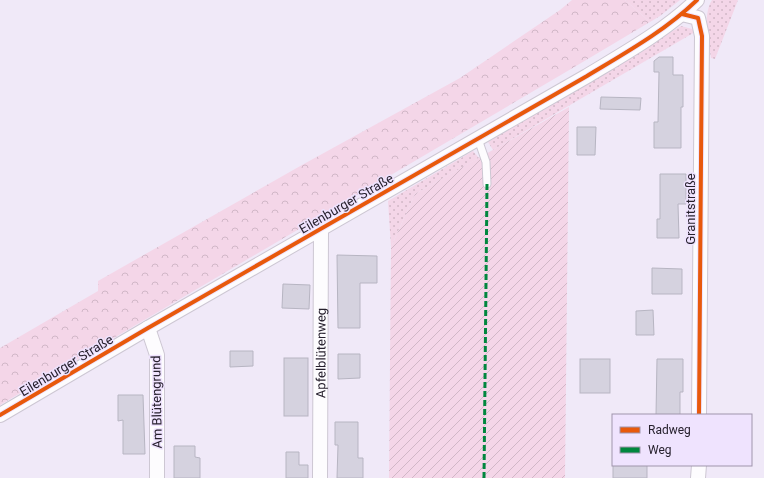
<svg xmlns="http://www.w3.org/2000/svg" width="764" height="478" viewBox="0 0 764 478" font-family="Roboto,sans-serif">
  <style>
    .grass { fill: url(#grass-dots) }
    .forest { fill: url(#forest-crowns) }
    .garden { fill: url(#garden-furrows) }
    .building { fill: #d5d2df; stroke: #b7b5c2 }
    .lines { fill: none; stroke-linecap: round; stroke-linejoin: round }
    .service-casing { stroke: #cdc7d3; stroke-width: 9 }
    .minor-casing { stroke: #cdc7d3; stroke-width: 16 }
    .service { stroke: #fdfcfe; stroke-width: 7 }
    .minor { stroke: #fdfcfe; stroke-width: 14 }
    .quiet { stroke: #00873e; stroke-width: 3; stroke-dasharray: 6 3; stroke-linecap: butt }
    .cycleway-casing { stroke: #efe3fe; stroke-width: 6 }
    .cycleway { stroke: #e8590c; stroke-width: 4 }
    .labels { text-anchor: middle; stroke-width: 3; stroke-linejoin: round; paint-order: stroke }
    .street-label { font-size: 13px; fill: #27212e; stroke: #efe3fe }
  </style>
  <defs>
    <pattern id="grass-dots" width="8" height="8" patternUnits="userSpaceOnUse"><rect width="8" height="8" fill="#f4d6e8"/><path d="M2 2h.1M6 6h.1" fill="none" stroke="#d1b7c7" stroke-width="1.8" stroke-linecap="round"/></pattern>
    <pattern id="forest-crowns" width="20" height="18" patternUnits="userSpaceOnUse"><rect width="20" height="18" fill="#f4d6e8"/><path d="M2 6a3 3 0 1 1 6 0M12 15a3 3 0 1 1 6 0" fill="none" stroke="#d1b7c7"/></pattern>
    <pattern id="garden-furrows" width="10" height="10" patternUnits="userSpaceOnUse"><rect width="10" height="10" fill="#f4d6e8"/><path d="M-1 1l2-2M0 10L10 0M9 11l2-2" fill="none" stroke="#d1b7c7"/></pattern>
  </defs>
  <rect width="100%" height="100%" fill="#f0e9f8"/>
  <g class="grass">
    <path d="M625 0H680L660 16 650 22Z"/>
    <path d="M712 0H738L715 59 711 58C709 40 702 16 712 0Z"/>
    <path d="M681 26 692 29 695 32 493 150 488 142Z"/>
    <path d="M473 151 479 158 415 194 391 247 388 201Z"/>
  </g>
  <path class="forest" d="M572 0H625L650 22 571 69 0 405V348L98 291V281L302 165 460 78 560 10Z"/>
  <path class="garden" d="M569 107 565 478H389L391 247 415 194Z"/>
  <g class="building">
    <path d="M659 57H673V75H683V107H681V148H654V122H658L659 72H654V61Z"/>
    <path d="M601 97 641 98 640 110 600 109Z"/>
    <path d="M577 127H596L595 155H577Z"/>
    <path d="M660 174H686V204H678L679 238H657V219H660Z"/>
    <path d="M337 255 377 256V283H360V328H338Z"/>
    <path d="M652 268 682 269V294H652Z"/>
    <path d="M283 284 310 285 309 309 282 308Z"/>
    <path d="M653 310 654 335H636V311Z"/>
    <path d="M230 351H253V366L230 367Z"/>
    <path d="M338 354H360V378L338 379Z"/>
    <rect x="284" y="358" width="24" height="58"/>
    <rect x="580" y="359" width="30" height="34"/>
    <path d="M657 359H683V392H680V415H656Z"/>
    <path d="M118 395H143L145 454H123V420L118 421Z"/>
    <path d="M335 422H358V458H363V478H337L338 445H335Z"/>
    <path d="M174 446H195V457L200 458V478H174Z"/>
    <path d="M286 452H299V465H308V478H286Z"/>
    <rect x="613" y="465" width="34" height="13"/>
  </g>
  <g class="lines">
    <defs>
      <path id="service" d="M478 139 486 162 487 184"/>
      <g id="minor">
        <path d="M682 14 698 18 702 36 699 415"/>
        <path d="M148 328 157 355V478"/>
        <path d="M0 415 148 328 587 76C625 53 665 31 697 0"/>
        <path id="s1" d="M320 478 321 229"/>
        <path d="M698 478 699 465"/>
      </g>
    </defs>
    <use href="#service" class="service-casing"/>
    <use href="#minor" class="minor-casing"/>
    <use href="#service" class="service"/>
    <use href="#minor" class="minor"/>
    <path class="quiet" d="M484 478 487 184"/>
    <defs>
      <g id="cycleway">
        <path d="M682 14 698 18 702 36 699 415"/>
        <path d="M0 415 148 328 587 76C625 53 665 31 697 0"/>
      </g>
    </defs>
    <use href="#cycleway" class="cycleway-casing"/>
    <use href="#cycleway" class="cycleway"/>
  </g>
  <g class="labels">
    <g class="street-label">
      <text transform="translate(346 203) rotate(-30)" y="5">Eilenburger Straße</text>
      <text transform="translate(690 209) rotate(-90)" y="5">Granitstraße</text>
      <text dy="5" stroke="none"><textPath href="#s1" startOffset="125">Apfelblütenweg</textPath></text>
      <text transform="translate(66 365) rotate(-31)" y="5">Eilenburger Straße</text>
      <text transform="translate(156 402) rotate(-91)" y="5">Am Blütengrund</text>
    </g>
  </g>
  <rect x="612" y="414" width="140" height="52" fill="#efe3fe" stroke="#9f95ab"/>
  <rect x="620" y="427" width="20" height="6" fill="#e8590c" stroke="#9f95ab"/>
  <text x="648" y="434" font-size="12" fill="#27212e">Radweg</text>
  <rect x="620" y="447" width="20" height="6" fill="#00873e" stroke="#9f95ab"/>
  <text x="648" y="454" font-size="12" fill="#27212e">Weg</text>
</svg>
